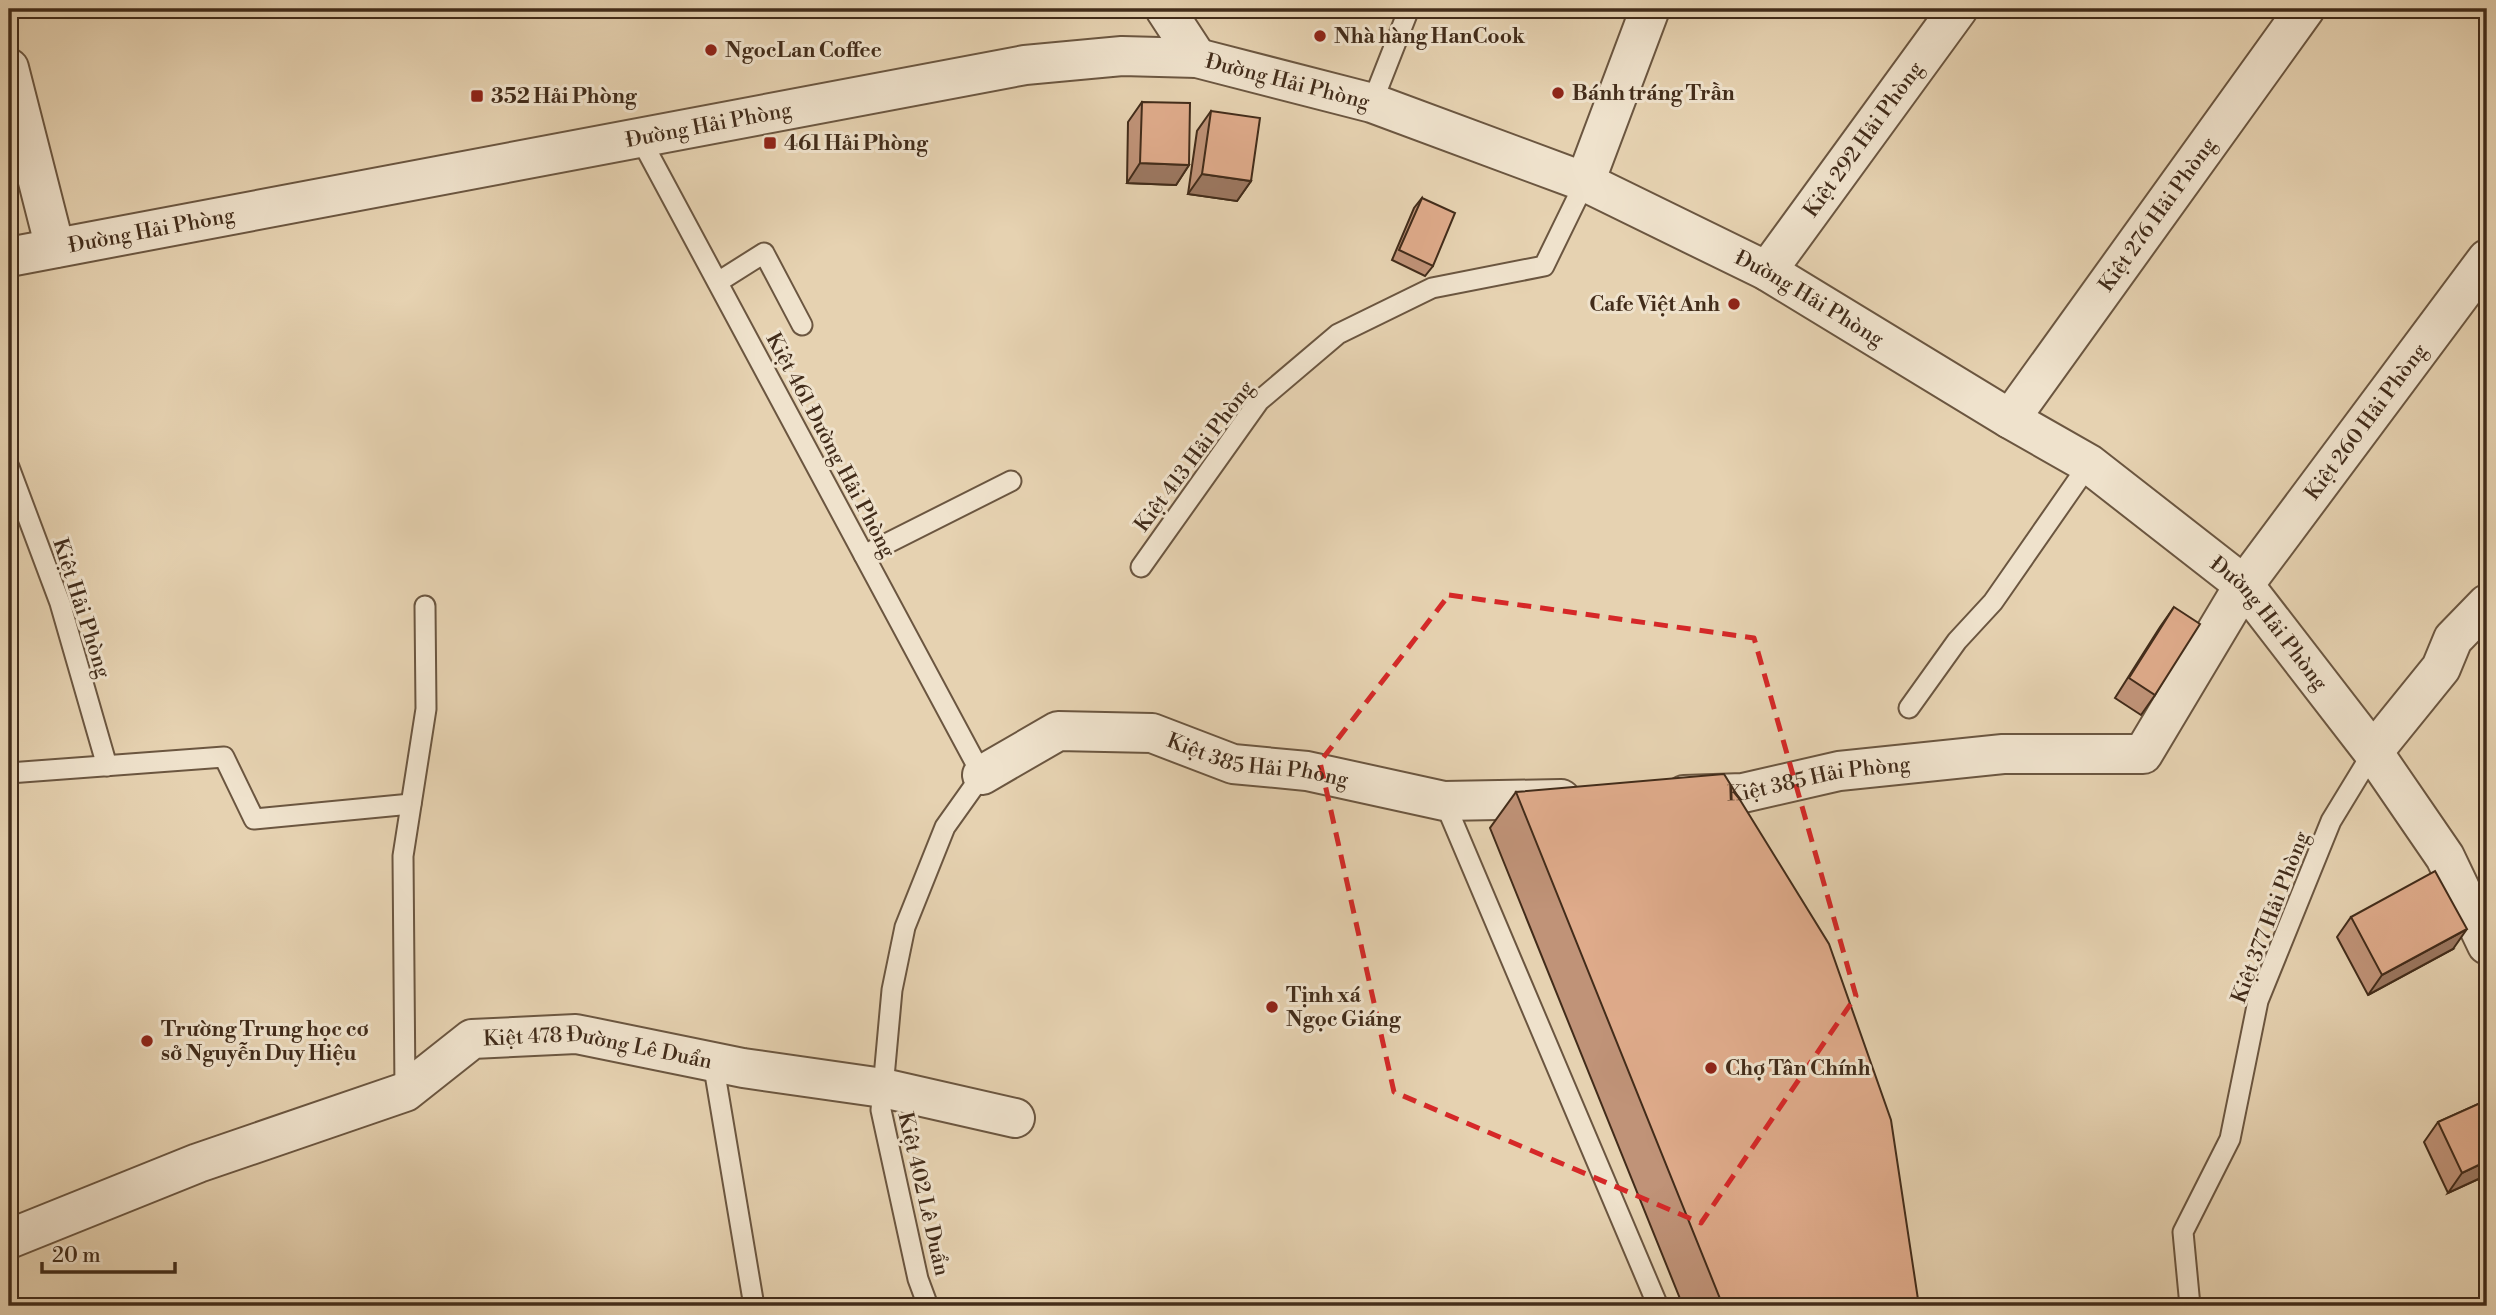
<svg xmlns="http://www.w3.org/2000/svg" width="2496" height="1315" viewBox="0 0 2496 1315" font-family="'Libre Bodoni',serif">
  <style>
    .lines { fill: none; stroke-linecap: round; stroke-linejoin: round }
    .service-casing { stroke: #6b5640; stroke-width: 23 }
    .minor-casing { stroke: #6b5640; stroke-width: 42 }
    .tertiary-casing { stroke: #6b5640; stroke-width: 42 }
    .service { stroke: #efe2cc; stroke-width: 19 }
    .minor { stroke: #efe2cc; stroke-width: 38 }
    .tertiary { stroke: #efe2cc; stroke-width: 38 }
    .wall { fill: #c09378; stroke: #422c1a; stroke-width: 2 }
    .shaded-wall { fill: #9c7861; stroke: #422c1a; stroke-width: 2 }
    .building { fill: #dfab8b; stroke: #422c1a; stroke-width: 2 }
    .marked { fill: none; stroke: #d62828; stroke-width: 5; stroke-dasharray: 14 9; stroke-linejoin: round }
    .poi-dot { fill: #8f2418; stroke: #efe2cc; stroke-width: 2.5 }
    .labels { text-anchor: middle; stroke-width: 6; stroke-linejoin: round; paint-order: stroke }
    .poi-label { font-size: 21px; font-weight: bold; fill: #422c1a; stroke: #efe2cc; text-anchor: start }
    .street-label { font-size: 21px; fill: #422c1a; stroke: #efe2cc }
  </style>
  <rect width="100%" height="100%" fill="#e6d2b1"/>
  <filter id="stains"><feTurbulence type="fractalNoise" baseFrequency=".00286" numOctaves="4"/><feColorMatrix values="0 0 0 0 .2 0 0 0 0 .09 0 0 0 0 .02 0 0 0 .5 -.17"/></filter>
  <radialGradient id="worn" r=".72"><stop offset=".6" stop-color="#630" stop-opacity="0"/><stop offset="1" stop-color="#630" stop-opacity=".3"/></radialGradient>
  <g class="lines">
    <defs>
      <g id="service">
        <path d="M1372 103 1409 9"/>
        <path d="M640 138 982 775 945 827 905 927 892 990 881 1110 918 1279 928 1306"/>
        <path d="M718 282 764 253 802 325"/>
        <path d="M9 467 60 603 107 766"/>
        <path d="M864 555 1011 481"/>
        <path d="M1141 567 1259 401 1338 334 1432 288 1544 266 1585 182"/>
        <path d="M1909 708 1957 641 1993 602 2089 464"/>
        <path d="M9 773 224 757 254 819 411 804"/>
        <path d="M1444 801 1658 1306"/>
        <path d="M713 1062 754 1306"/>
        <path d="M405 1091 403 856 426 709 425 606"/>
        <path d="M2190 1306 2183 1232 2230 1139 2258 1001 2331 821 2373 752"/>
      </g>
      <g id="minor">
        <path d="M1165 9 1197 58"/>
        <path d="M9 68 55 248"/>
        <path d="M1585 182 1650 9"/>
        <path id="s1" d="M1767 271 1958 9"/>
        <path id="s2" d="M2010 419 2305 9"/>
        <path d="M2373 752 2441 668 2453 639 2487 604"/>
        <path id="s3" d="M982 775 1058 731 1152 733 1233 764 1307 771 1444 801 1561 799"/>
        <path id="s4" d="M1684 795 1743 793 1839 771 2003 754H2143L2244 585 2487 259"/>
        <path id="s5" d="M9 1239 198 1163 405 1092 472 1039 576 1034 743 1068 883 1088 1015 1118"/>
      </g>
      <g id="tertiary">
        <path id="s6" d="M9 257 1025 65 1122 56 1197 58 1372 103 1585 182 1767 271 2010 419 2089 464 2244 585 2373 752 2445 857 2487 945"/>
      </g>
    </defs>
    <use href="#service" class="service-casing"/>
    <use href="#minor" class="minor-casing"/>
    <use href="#tertiary" class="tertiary-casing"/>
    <use href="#service" class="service"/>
    <use href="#minor" class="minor"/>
    <use href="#tertiary" class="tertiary"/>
  </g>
  <g class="wall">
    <path d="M1142 102 1189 165 1176 185 1127 183 1128 122Z"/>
    <path d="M1211 111 1251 181 1237 201 1188 194 1197 131Z"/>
    <path d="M1422 198 1433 266 1425 276 1392 260 1414 208Z"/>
    <path d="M2174 607 2155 695 2141 715 2115 698 2160 627Z"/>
    <path d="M1516 792 1919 1306H1683L1490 828Z"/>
    <path d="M2351 917 2453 949 2368 995 2337 937Z"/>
    <path d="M2487 1100V1175L2448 1193 2424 1142 2438 1122Z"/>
  </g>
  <g class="shaded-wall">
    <path d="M1140 163 1189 165 1176 185 1127 183Z"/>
    <path d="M1202 174 1251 181 1237 201 1188 194Z"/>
    <path d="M2467 929 2453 949 2368 995 2382 975Z"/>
    <path d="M2487 1161V1175L2448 1193 2462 1173Z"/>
  </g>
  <g class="building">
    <path d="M1142 102 1190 103 1189 165 1140 163Z"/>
    <path d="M1211 111 1260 118 1251 181 1202 174Z"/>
    <path d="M1422 198 1455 213 1433 266 1399 250Z"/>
    <path d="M2174 607 2200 624 2155 695 2129 678Z"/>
    <path d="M1724 774 1829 944 1891 1120 1919 1306H1723L1516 792Z"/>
    <path d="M2435 871 2467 929 2382 975 2351 917Z"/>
    <path d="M2487 1100V1161L2462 1173 2438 1122Z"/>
  </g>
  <path class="marked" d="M1449 595 1754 638 1856 996 1701 1223 1394 1092 1320 762Z"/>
  <g class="poi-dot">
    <circle cx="1320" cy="36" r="7"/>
    <circle cx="711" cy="50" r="7"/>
    <circle cx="1558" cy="93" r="7"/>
    <rect x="470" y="89" width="14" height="14" rx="3.5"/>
    <rect x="763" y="136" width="14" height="14" rx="3.5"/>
    <circle cx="1734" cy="304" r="7"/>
    <circle cx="1272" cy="1007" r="7"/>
    <circle cx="147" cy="1041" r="7"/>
    <circle cx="1711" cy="1068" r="7"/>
  </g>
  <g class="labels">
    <g class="poi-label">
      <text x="1334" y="43">Nhà hàng HanCook</text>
      <text x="725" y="57">NgocLan Coffee</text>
      <text x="1572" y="100">Bánh tráng Trần</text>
      <text x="491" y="103">352 Hải Phòng</text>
      <text x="784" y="150">461 Hải Phòng</text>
      <text x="1720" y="311" text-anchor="end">Cafe Việt Anh</text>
      <text x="1286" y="1002">Tịnh xá<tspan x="1286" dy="24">Ngọc Giáng</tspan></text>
      <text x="161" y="1036">Trường Trung học cơ<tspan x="161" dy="24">sở Nguyễn Duy Hiệu</tspan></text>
      <text x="1725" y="1075">Chợ Tân Chính</text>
    </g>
    <g class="street-label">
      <text dy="7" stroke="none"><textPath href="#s6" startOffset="1300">Đường Hải Phòng</textPath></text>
      <text dy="7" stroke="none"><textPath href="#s6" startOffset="712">Đường Hải Phòng</textPath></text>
      <text dy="7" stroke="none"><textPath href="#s1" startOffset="163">Kiệt 292 Hải Phòng</textPath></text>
      <text dy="7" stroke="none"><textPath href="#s2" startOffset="252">Kiệt 276 Hải Phòng</textPath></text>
      <text dy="7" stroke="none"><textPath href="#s6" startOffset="145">Đường Hải Phòng</textPath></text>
      <text dy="7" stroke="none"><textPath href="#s6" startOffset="1867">Đường Hải Phòng</textPath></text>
      <text dy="7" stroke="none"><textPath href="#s4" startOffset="863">Kiệt 260 Hải Phòng</textPath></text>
      <text transform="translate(831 445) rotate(62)" y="7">Kiệt 461 Đường Hải Phòng</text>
      <text transform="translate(1194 456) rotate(-53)" y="7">Kiệt 413 Hải Phòng</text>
      <text transform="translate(82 608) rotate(72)" y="7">Kiệt Hải Phòng</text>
      <text dy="7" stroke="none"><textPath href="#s6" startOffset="2434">Đường Hải Phòng</textPath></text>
      <text dy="7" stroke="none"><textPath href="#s3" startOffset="292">Kiệt 385 Hải Phòng</textPath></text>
      <text dy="7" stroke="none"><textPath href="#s4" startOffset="136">Kiệt 385 Hải Phòng</textPath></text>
      <text transform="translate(2270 917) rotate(-69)" y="7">Kiệt 377 Hải Phòng</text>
      <text dy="7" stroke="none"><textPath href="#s5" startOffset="635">Kiệt 478 Đường Lê Duẩn</textPath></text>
      <text transform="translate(924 1194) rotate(77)" y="7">Kiệt 402 Lê Duẩn</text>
    </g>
  </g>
  <rect width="2496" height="1315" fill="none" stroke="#e6d2b1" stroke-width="35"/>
  <rect x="10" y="10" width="2475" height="1294" fill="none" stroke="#422c1a" stroke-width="3.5"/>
  <rect x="18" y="18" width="2461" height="1280" fill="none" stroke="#422c1a" stroke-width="2"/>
  <path d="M42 1262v10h133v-10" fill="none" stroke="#422c1a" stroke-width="3.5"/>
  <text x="52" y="1262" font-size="21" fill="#422c1a" stroke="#efe2cc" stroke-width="5" paint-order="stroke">20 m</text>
  <rect width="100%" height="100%" filter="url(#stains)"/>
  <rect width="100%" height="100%" fill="url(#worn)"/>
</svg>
